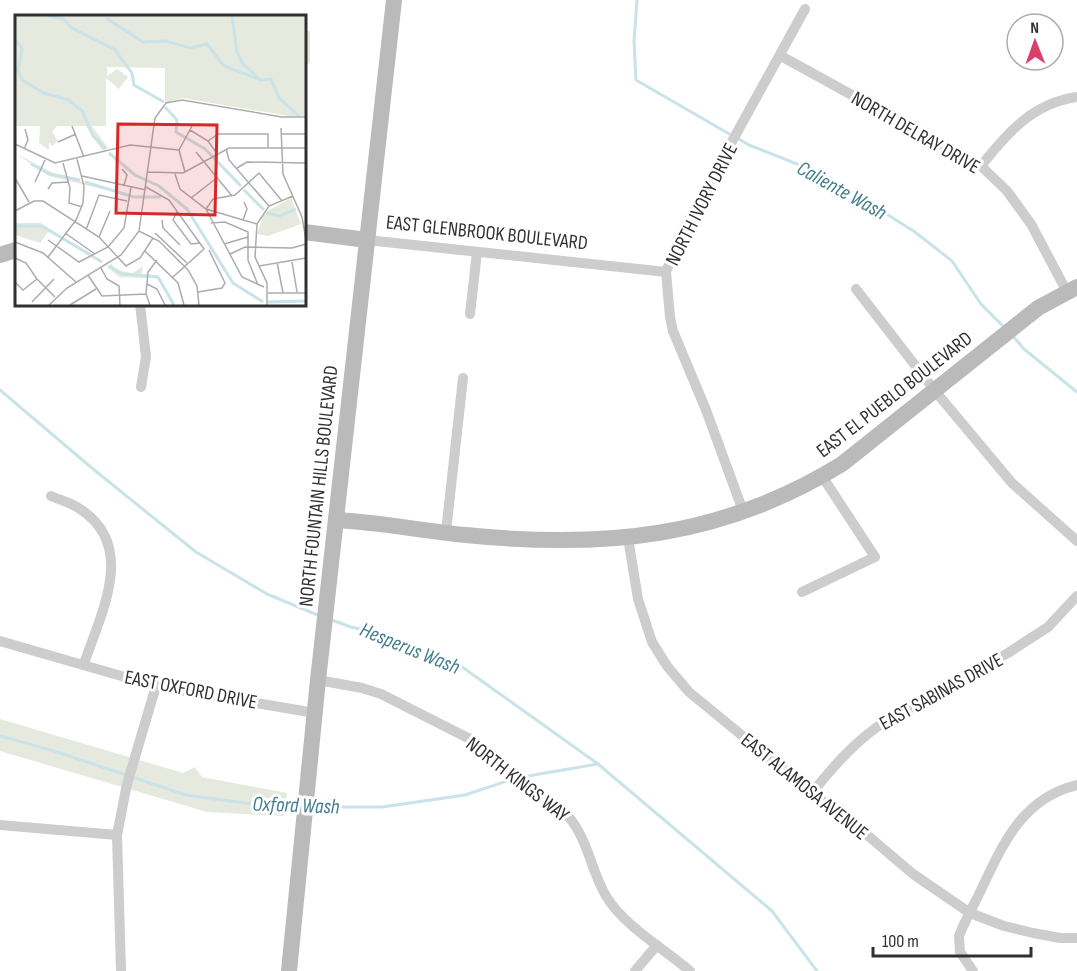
<svg xmlns="http://www.w3.org/2000/svg" width="1077" height="971" viewBox="0 0 1077 971" font-family="'Sofia Sans Condensed',sans-serif">
  <style>
    .green { fill: #e6e9dd }
    .lines { fill: none; stroke-linecap: round; stroke-linejoin: round }
    .stream { stroke: #cae3e9; stroke-width: 3 }
    .street { stroke: #cdcdcd; stroke-width: 10 }
    .secondary { stroke: #bababa; stroke-width: 16 }
    .labels { text-anchor: middle; stroke-width: 6; stroke-linejoin: round; paint-order: stroke }
    .street-label { font-size: 20px; fill: #303030; stroke: #fff }
    .water-label { font-size: 21px; font-style: italic; fill: #437f8e; stroke: #fff }
    .inset-river { fill: none; stroke: #cae3e9; stroke-width: 3 }
    .inset-road { fill: none; stroke: #acacac; stroke-width: 1.5 }
    .view { fill: #d62828; fill-opacity: 0.15; stroke: #d62828; stroke-width: 3 }
    .inset-edge { fill: none; stroke: #303030; stroke-width: 3 }
  </style>
  <rect width="100%" height="100%" fill="#fff"/>
  <g class="green">
    <path d="M305 31H310V63L305 65Z"/>
    <path d="M0 719 183 773 195 767 202 777 287 793 284 816 207 812 0 751Z"/>
  </g>
  <g class="lines">
    <g class="stream">
      <path d="M637 0 634 41 636 80 731 135"/>
      <path d="M737 138 749 145 825 175 915 232 952 261 981 304 1005 328"/>
      <path d="M1012 335 1024 349 1077 392"/>
      <path d="M0 390 93 469 196 552 267 594 320 616"/>
      <path d="M329 619 351 627 378 633 458 664 598 764 772 911 817 971"/>
      <path d="M0 736 54 751 186 795 266 806 300 807"/>
      <path d="M522 777 598 764"/>
      <path d="M310 807H382L465 795 516 778"/>
    </g>
    <g class="street">
      <path d="M781 56 981 166 1007 191 1031 224 1067 292"/>
      <path d="M981 166C1007 133 1033 103 1077 97"/>
      <path d="M367 240 666 272"/>
      <path d="M856 289 935 391 1012 483 1077 541"/>
      <path d="M140 304 146 357 141 387"/>
      <path d="M470 314 477 252"/>
      <path d="M51 496C60 500 72 503 80 509 138 546 100 615 84 664"/>
      <path d="M743 511 706 410 673 331 670 317 666 272 681 234 805 9"/>
      <path d="M446 532 463 378"/>
      <path d="M628 538 638 599 652 642 667 666 689 692 812 793 859 828 913 874 970 913 1004 926 1033 933 1060 938H1077"/>
      <path d="M802 592 875 557 822 476"/>
      <path d="M0 641 156 686 315 713"/>
      <path d="M318 680 362 688 381 694 470 739 568 816C588 839 591 871 606 896 624 926 663 948 690 971"/>
      <path d="M812 793C832 768 851 746 877 727L1008 653 1048 627 1077 596"/>
      <path d="M0 825 117 835"/>
      <path d="M121 971 117 835 127 784 156 686"/>
      <path d="M635 971 657 945"/>
      <path d="M973 971 960 952 959 936C965 920 974 905 981 890 1003 844 1022 798 1077 785"/>
    </g>
    <g class="secondary">
      <path d="M304 232 367 240"/>
      <path d="M0 255 16 250"/>
      <path d="M336 520C379 522 423 531 466 535 604 549 722 538 842 464L1038 308 1077 287"/>
      <path d="M289 971 318 680 394 0"/>
    </g>
  </g>
  <g class="labels">
    <g class="street-label">
      <text transform="translate(916 132) rotate(30)" y="7">NORTH DELRAY DRIVE</text>
      <text transform="translate(701 204) rotate(-63)" y="7">NORTH IVORY DRIVE</text>
      <text transform="translate(487 232) rotate(6)" y="7">EAST GLENBROOK BOULEVARD</text>
      <text transform="translate(894 394) rotate(-38)" y="7">EAST EL PUEBLO BOULEVARD</text>
      <text transform="translate(318 486) rotate(-84)" y="7">NORTH FOUNTAIN HILLS BOULEVARD</text>
      <text transform="translate(191 689) rotate(11)" y="7">EAST OXFORD DRIVE</text>
      <text transform="translate(941 691) rotate(-29)" y="7">EAST SABINAS DRIVE</text>
      <text transform="translate(518 779) rotate(38)" y="7">NORTH KINGS WAY</text>
      <text transform="translate(805 786) rotate(39)" y="7">EAST ALAMOSA AVENUE</text>
    </g>
    <g class="water-label">
      <text transform="translate(842 190) rotate(29)" y="7">Caliente Wash</text>
      <text transform="translate(410 648) rotate(22)" y="7">Hesperus Wash</text>
      <text transform="translate(296 805) rotate(2)" y="7">Oxford Wash</text>
    </g>
  </g>
  <g transform="translate(15 15)">
    <rect width="291" height="291" fill="#fff"/>
    <path d="M0 1H291V101H274L168 83 150 88V53L92 52V61L102 54 113 62 104 74 91 63V111H77L93 133 87 135 71 111H42L37 117 43 126 37 131 34 127V135L24 128 25 111H0ZM0 138 40 159 128 184 34 161ZM276 183 286 209 253 221 242 219 249 198ZM0 208H26L46 223 33 217 25 228 0 220ZM96 249 103 256 118 258 128 251 127 259H132L131 263 104 262 92 252Z" fill="#e6e9dd"/>
    <path class="inset-river" d="M33 1 49 4 57 13 100 35 117 58 119 70 149 87M217 1 222 37 228 49 245 64M91 3 128 27 151 26 175 33 192 29 209 51 246 65 256 64 264 83 284 101M0 24 7 34 3 55 7 65 29 78 54 85 67 96 78 121 91 134M150 92 162 105 161 117 190 134 226 171M94 138 120 160 144 171 172 194 218 268 248 287M16 149 35 159 65 165M70 167 119 182H146M229 175 249 195M252 198 264 201 281 194M0 211H27L87 247M94 251 108 259 143 262 159 290M253 287 291 286"/>
    <path class="inset-road" d="M57 111 69 142M266 113 268 159 287 202 291 225M175 115 193 126 201 137M267 119H291M193 126 203 119H253V133M43 127 61 119M0 129 40 148 115 130 164 135M9 134 13 125 10 114M211 134 214 145 254 191M181 137 217 181M48 148 55 173 54 188 67 192M222 153 232 147 291 148M107 154 112 160 109 170M133 157 168 158 214 133H291M170 157 164 135 177 111M160 159 165 174 191 194 242 209M67 161 131 175M0 163 14 187M20 167 30 145M131 172 154 185 189 234 158 262M33 174 37 168 54 167M176 183 203 162M191 194 198 184 220 180 244 158 267 186M191 194 227 262 249 272M0 196 19 186H28L84 222 111 251 125 243 138 223M162 197 158 205 176 229 185 228M147 205 148 213 165 230M228 205 232 194 229 187M196 208 210 207 233 217V245L243 270M71 215 84 180 112 186M124 216 140 103 151 88 167 85 267 102H291M50 218 80 239M140 218 172 248M84 222 95 196M33 225 64 247 93 232 109 213 116 172M0 227 28 238 61 267M209 229 233 222M130 236 163 268 169 290M215 239 230 232 277 233 291 229M33 242 61 205 68 188 69 171 62 144M0 243 11 248 22 264 40 282M262 247 268 278M277 247 282 277M244 251 291 243M86 253 92 264 104 271 105 290M73 260 87 281 131 279M0 267 8 275 22 264M132 269 142 274 150 290M183 277 207 273 210 268 194 235M253 278H291M17 287 39 264M34 290 52 273 106 240 124 216 144 226 173 255 182 271 184 290M55 290 81 274M135 290 131 279 133 257 142 245M252 290V268L240 242 242 209 254 191 278 181"/>
    <path class="view" d="M103 109 202 110 200 200 101 198Z"/>
    <rect width="291" height="291" class="inset-edge"/>
  </g>
  <g transform="translate(1035 42) rotate(359)"><circle r="28" fill="#ffffff" stroke="#acacac" stroke-width="1.5"/>
  <path d="M0-4.5L10 22L0 15L-10 22Z" fill="#db3f67"/>
  <text y="-9" font-size="16" font-weight="bold" text-anchor="middle" fill="#303030">N</text>
  </g>
  <path d="M873 947v9h158v-9" fill="none" stroke="#303030" stroke-width="3"/>
  <text x="882" y="947" font-size="18" fill="#303030" stroke="#ffffff" stroke-width="4.5" paint-order="stroke">100 m</text>
</svg>
